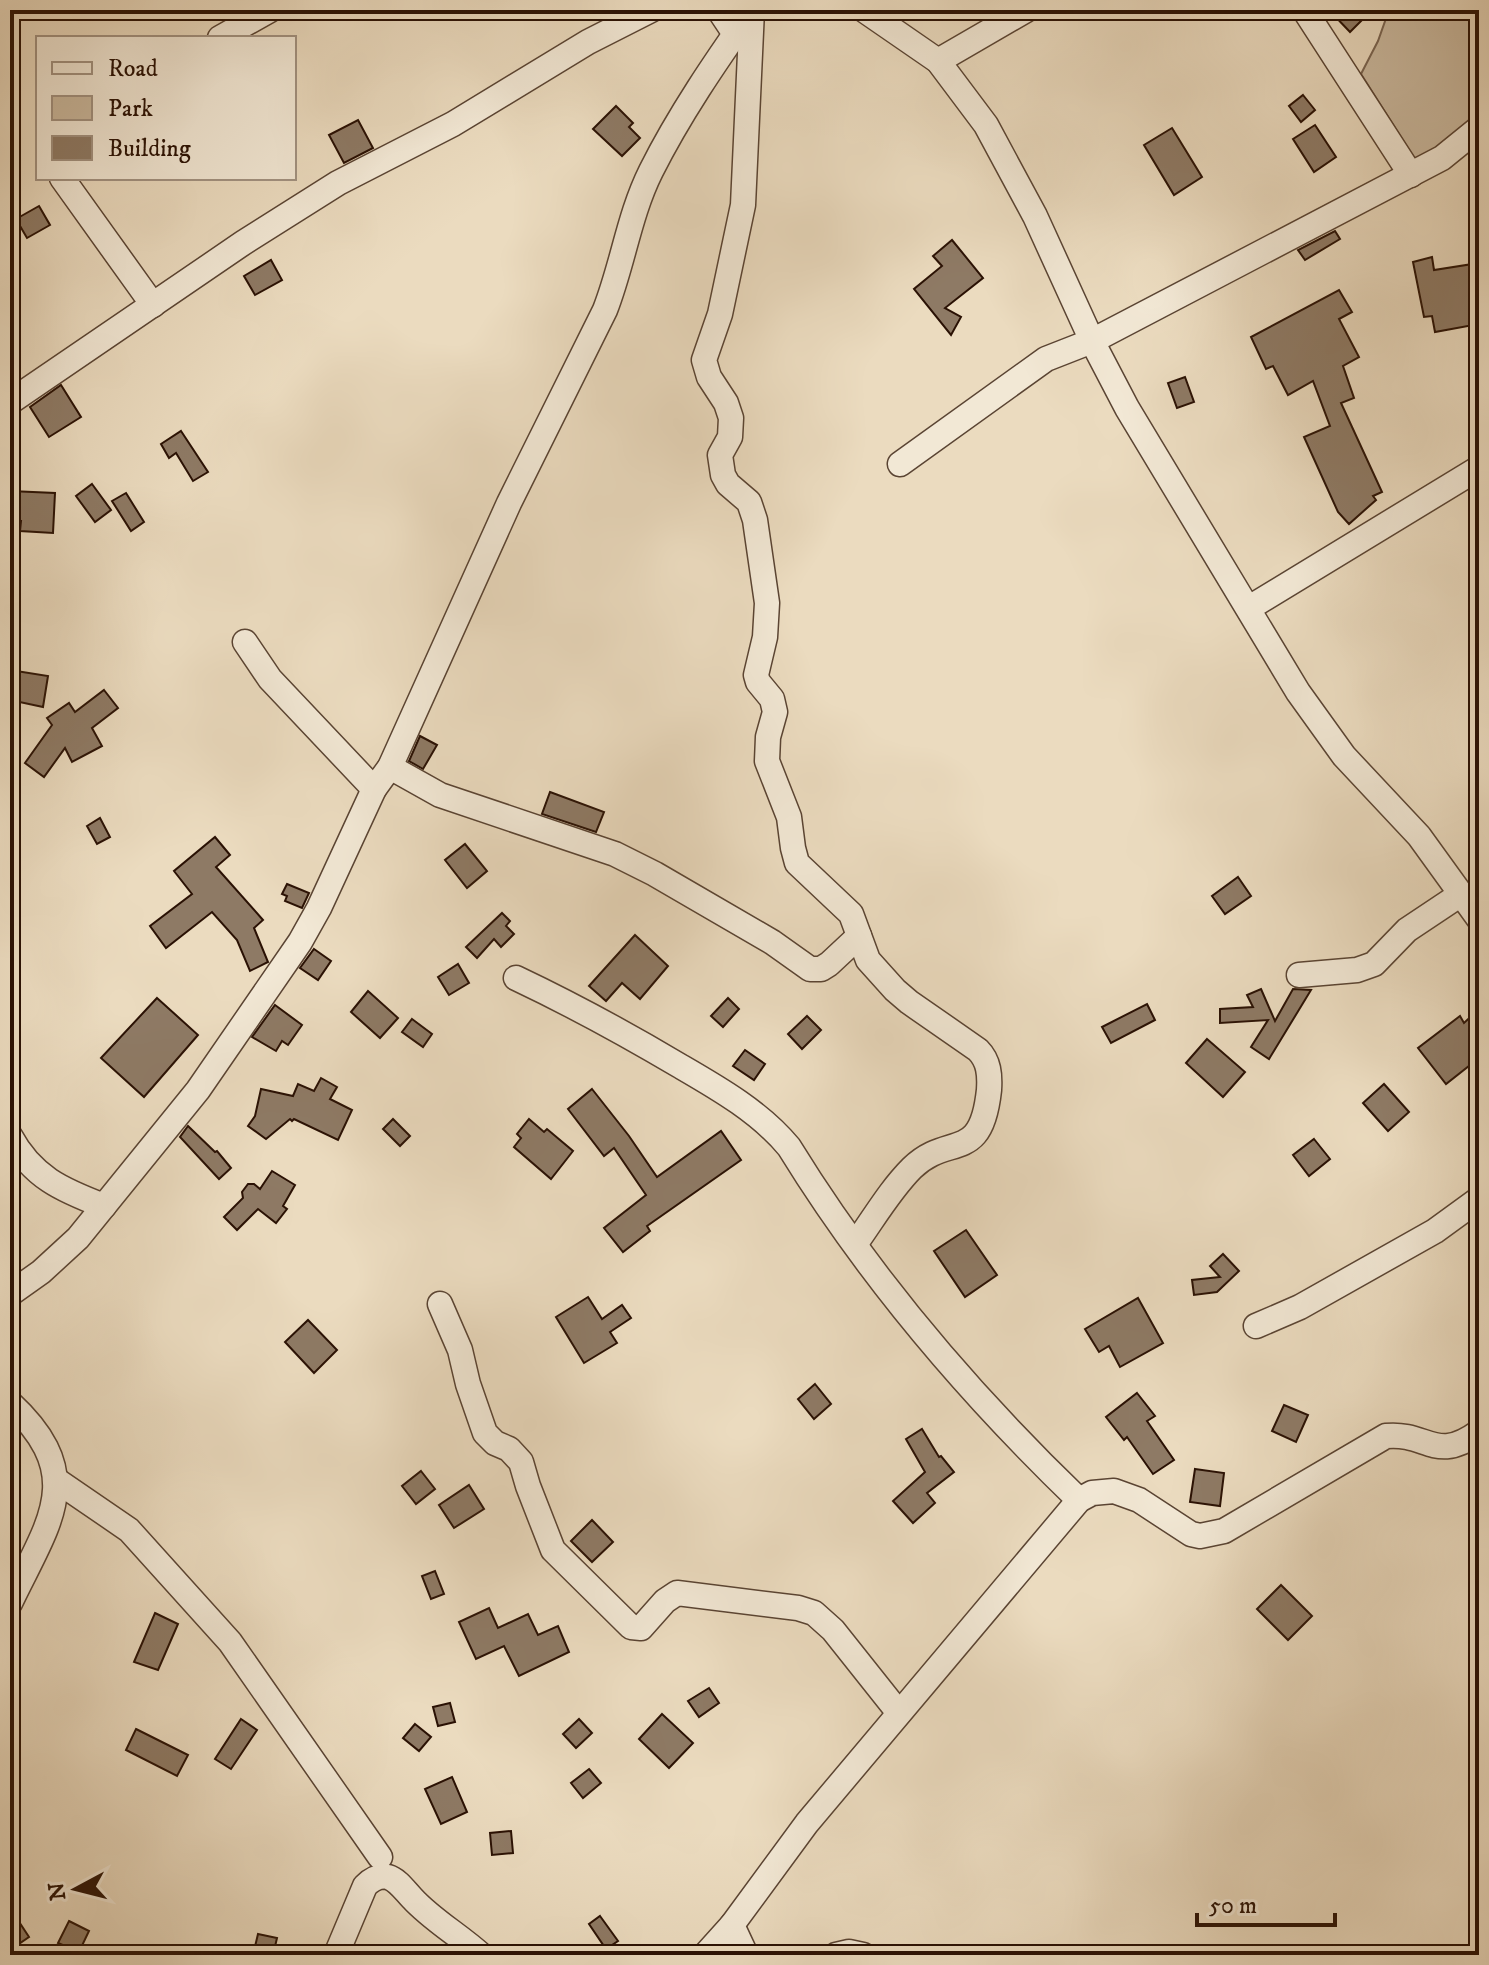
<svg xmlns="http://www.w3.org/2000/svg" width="1489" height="1965" viewBox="0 0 1489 1965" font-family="'IM FELL DW Pica',serif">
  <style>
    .green { fill: #cab99f; stroke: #7a6552; stroke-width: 2 }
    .building { fill: #8e7a65; stroke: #2a1104; stroke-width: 2 }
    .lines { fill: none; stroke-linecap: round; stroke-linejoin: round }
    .minor-casing { stroke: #5a4433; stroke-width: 27 }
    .minor { stroke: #f2e8d5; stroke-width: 24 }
  </style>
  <rect width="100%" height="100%" fill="#ebdbbf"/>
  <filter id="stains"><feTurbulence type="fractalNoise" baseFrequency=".0025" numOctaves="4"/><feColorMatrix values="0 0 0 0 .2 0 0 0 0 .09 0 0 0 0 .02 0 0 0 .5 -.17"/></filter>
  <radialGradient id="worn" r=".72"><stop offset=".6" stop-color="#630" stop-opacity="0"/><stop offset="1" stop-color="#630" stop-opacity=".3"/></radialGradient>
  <path class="green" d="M1389 10H1479V113L1421 169 1361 74 1378 41Z"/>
  <g class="building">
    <path d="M1329 10H1372L1350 32Z"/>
    <path d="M1303 95 1315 110 1301 122 1289 106Z"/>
    <path d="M616 106 633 123 629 127 640 138 622 156 593 129Z"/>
    <path d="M358 120 373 148 344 163 329 135Z"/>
    <path d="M1315 125 1336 157 1314 172 1293 139Z"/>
    <path d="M1172 128 1202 177 1174 195 1144 145Z"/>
    <path d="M39 206 50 225 27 238 16 219Z"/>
    <path d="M1335 231 1340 239 1305 260 1298 250Z"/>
    <path d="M952 240 983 278 945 308 961 317 951 335 914 289 942 266 933 256Z"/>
    <path d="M1432 257 1434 270 1479 263V324L1435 332 1432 316 1424 317 1413 262Z"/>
    <path d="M271 260 282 280 255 295 244 276Z"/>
    <path d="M1339 290 1352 312 1339 319 1359 357 1343 366 1354 398 1341 403 1382 492 1373 496 1376 500 1349 524 1338 512 1304 437 1330 426 1313 381 1288 395 1273 366 1266 369 1251 337Z"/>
    <path d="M1185 377 1194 402 1177 408 1168 383Z"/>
    <path d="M61 385 81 417 49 437 30 407Z"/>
    <path d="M181 431 208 472 193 481 176 453 169 458 161 444Z"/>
    <path d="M92 484 111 510 95 522 76 496Z"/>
    <path d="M10 491 55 493 53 533 20 531 21 521H10Z"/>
    <path d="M126 493 144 522 131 531 112 501Z"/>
    <path d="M10 670 48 676 43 707 10 700Z"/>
    <path d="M104 690 118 708 92 728 102 746 72 762 65 748 44 777 25 763 52 725 47 718 69 703 75 712Z"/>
    <path d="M420 736 437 745 423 769 409 761Z"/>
    <path d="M550 792 604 812 596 832 542 814Z"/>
    <path d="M100 818 110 837 97 844 87 826Z"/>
    <path d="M215 837 230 855 216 867 263 920 254 928 268 962 250 971 237 940 212 912 166 948 150 926 192 894 174 871Z"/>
    <path d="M465 844 487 871 467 888 445 860Z"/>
    <path d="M1238 877 1251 896 1225 914 1212 896Z"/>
    <path d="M287 884 309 893 302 908 285 901 287 896 282 894Z"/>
    <path d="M502 913 510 921 506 926 514 934 501 947 494 939 477 958 466 947Z"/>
    <path d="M635 935 668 966 640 999 622 983 606 1001 589 986Z"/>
    <path d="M314 949 331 961 318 980 300 968Z"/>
    <path d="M458 964 469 983 449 995 438 977Z"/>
    <path d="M1261 989 1275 1021 1293 989 1311 990 1269 1059 1251 1047 1268 1020 1220 1023V1009L1253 1007 1247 995Z"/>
    <path d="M368 991 398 1018 380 1038 351 1012Z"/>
    <path d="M157 998 198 1035 144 1097 101 1058Z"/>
    <path d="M728 998 739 1009 723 1027 711 1016Z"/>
    <path d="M1147 1004 1155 1020 1111 1043 1102 1027Z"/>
    <path d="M275 1005 302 1025 288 1045 282 1041 276 1051 252 1037Z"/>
    <path d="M1479 1009V1058L1446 1084 1418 1048 1460 1016 1464 1023Z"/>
    <path d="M807 1016 821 1030 802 1049 788 1034Z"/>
    <path d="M412 1019 432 1034 423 1047 402 1032Z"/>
    <path d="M1207 1039 1245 1072 1223 1097 1186 1063Z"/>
    <path d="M745 1050 765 1064 754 1080 733 1066Z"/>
    <path d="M321 1078 337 1087 330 1099 352 1110 338 1140 294 1119 292 1121 290 1119 266 1139 248 1126 255 1116 261 1089 293 1096 298 1084 314 1091Z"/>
    <path d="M1384 1084 1409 1112 1388 1131 1363 1103Z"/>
    <path d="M592 1089 629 1136 657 1177 721 1131 741 1160 647 1226 650 1231 623 1252 604 1228 646 1195 614 1148 604 1156 568 1109Z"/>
    <path d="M393 1119 410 1136 400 1146 383 1129Z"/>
    <path d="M529 1119 544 1132 547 1129 573 1151 551 1179 514 1147 521 1138 517 1134Z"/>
    <path d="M188 1126 215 1152 217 1151 231 1168 219 1179 180 1137Z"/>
    <path d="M1314 1139 1330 1159 1309 1176 1293 1155Z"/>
    <path d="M272 1171 295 1185 283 1206 287 1209 276 1223 258 1209 237 1230 224 1217 243 1198 242 1192 248 1184H254L260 1189Z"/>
    <path d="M966 1230 997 1275 965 1297 934 1251Z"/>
    <path d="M1223 1254 1239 1271 1217 1292 1194 1295 1192 1280 1220 1277 1210 1266Z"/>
    <path d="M588 1297 602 1319 622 1305 631 1318 610 1332 617 1343 584 1363 556 1317Z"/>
    <path d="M1138 1298 1163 1343 1120 1367 1109 1346 1099 1352 1085 1329Z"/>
    <path d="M308 1320 337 1350 314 1373 285 1342Z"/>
    <path d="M815 1384 831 1404 814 1419 798 1399Z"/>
    <path d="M1137 1393 1155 1416 1147 1421 1174 1460 1153 1474 1127 1437 1124 1440 1106 1417Z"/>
    <path d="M1284 1405 1308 1415 1296 1442 1272 1431Z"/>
    <path d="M922 1429 939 1457 941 1456 954 1472 927 1493 935 1503 913 1523 893 1501 925 1472 906 1439Z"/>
    <path d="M1195 1469 1224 1473 1220 1506 1190 1502Z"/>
    <path d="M421 1471 435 1489 416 1504 402 1486Z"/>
    <path d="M469 1485 484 1509 454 1528 439 1505Z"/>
    <path d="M592 1520 613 1542 592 1562 571 1541Z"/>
    <path d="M435 1571 444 1594 431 1599 422 1576Z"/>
    <path d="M1281 1585 1312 1616 1288 1640 1257 1609Z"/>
    <path d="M489 1608 498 1628 528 1614 538 1635 558 1626 569 1652 519 1676 504 1646 476 1659 459 1622Z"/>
    <path d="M155 1613 178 1624 158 1670 134 1662Z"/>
    <path d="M709 1688 719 1703 699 1717 688 1701Z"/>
    <path d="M450 1703 455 1722 438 1726 433 1707Z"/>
    <path d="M662 1714 693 1743 669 1768 639 1739Z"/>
    <path d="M241 1719 257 1730 231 1769 215 1759Z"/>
    <path d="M579 1719 592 1733 576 1748 563 1734Z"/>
    <path d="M415 1724 431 1737 419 1751 403 1738Z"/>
    <path d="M136 1729 188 1755 177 1776 126 1750Z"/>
    <path d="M589 1769 601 1783 583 1798 571 1783Z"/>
    <path d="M452 1777 467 1812 441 1824 425 1789Z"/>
    <path d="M511 1831 513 1853 492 1855 490 1833Z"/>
    <path d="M10 1908 29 1937 10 1950Z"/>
    <path d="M600 1916 618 1941 606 1949 589 1924Z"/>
    <path d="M69 1921 89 1931 79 1952 58 1943Z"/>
    <path d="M258 1934 277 1938 273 1955H253Z"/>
  </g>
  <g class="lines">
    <defs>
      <g id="minor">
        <path d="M719 10 735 34"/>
        <path d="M752 10 743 205 720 314 704 360 709 377 726 403 731 418 730 437 720 455 723 475 728 484 749 502 755 520 767 603 765 637 756 675 758 682 772 699 775 712 768 737 767 761 789 817 793 848 797 863 851 914 868 960 895 990 909 1002 978 1050C989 1061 990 1075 989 1090 981 1165 949 1132 912 1168 890 1190 874 1218 856 1243"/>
        <path d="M864 10 938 61 986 125 1035 216 1092 341 1127 408 1298 692 1344 756 1419 836 1479 919"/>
        <path d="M1305 11 1411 175"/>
        <path d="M220 38 270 10"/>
        <path d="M938 61 1026 10"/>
        <path d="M62 178 153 305"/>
        <path d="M10 402 243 243 338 183 453 124 588 42 651 10"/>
        <path d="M900 464 1046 359 1092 341 1442 158 1479 128"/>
        <path d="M1249 608 1479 468"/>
        <path d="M245 642 270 679 374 789"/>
        <path d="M390 767 440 795 615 854 655 874 772 942 810 969H821L829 964 859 936"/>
        <path d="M1299 975 1357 970 1374 964 1407 930 1461 894"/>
        <path d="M516 978C573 1005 626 1034 680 1066 718 1088 760 1112 789 1147 869 1277 969 1394 1079 1500"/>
        <path d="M10 1136C32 1177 62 1190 104 1206"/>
        <path d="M10 1294 41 1272 78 1238 198 1090 300 942 319 908 374 789 390 767 509 503 605 310C623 264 629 215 651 171 679 115 716 61 752 10"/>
        <path d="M440 1304 460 1350 468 1384 485 1433 495 1443 509 1449 521 1462 528 1486 553 1550 631 1627 641 1628 665 1601 677 1593 798 1608 814 1613 833 1630 899 1713"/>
        <path d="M1256 1326 1300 1307 1435 1231 1479 1199"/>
        <path d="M10 1403C89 1476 48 1523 10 1603"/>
        <path d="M56 1480 129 1530 230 1642 380 1857"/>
        <path d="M732 1925 746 1955"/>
        <path d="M336 1955 365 1886C371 1880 378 1875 388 1877 398 1880 405 1891 412 1898 432 1920 459 1935 481 1955"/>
        <path d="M705 1955 732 1925 807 1823 1079 1500 1092 1493 1114 1491 1139 1500 1191 1534 1200 1536 1224 1531 1386 1436C1428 1432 1435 1464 1479 1432"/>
        <path d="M836 1955 849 1952 863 1955"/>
      </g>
    </defs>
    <use href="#minor" class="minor-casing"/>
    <use href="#minor" class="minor"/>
  </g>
  <rect width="1489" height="1965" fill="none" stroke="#ebdbbf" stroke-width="40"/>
  <rect x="12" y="12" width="1465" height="1941" fill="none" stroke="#2a1104" stroke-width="4"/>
  <rect x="20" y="20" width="1449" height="1925" fill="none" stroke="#2a1104" stroke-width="2"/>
  <rect x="36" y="36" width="260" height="144" fill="#f2e8d5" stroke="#a29281" stroke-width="2"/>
  <rect x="52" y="62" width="40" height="12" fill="#f2e8d5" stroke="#a29281" stroke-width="2"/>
  <text x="108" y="76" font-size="24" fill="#2a1104">Road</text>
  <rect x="52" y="96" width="40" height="24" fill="#cab99f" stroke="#a29281" stroke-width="2"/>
  <text x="108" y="116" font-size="24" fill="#2a1104">Park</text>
  <rect x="52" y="136" width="40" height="24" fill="#8e7a65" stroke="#a29281" stroke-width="2"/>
  <text x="108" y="156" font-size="24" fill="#2a1104">Building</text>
  <g transform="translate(76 1889) rotate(263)" stroke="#f2e8d5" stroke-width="6" paint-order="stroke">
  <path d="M0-6L14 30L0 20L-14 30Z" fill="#2a1104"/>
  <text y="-12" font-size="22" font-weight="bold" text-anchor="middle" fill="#2a1104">N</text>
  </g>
  <path d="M1197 1913v12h138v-12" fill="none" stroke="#2a1104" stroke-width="4"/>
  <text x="1209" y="1913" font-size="24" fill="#2a1104" stroke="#f2e8d5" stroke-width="6" paint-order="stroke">50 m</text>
  <rect width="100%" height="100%" filter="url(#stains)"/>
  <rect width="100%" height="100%" fill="url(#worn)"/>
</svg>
